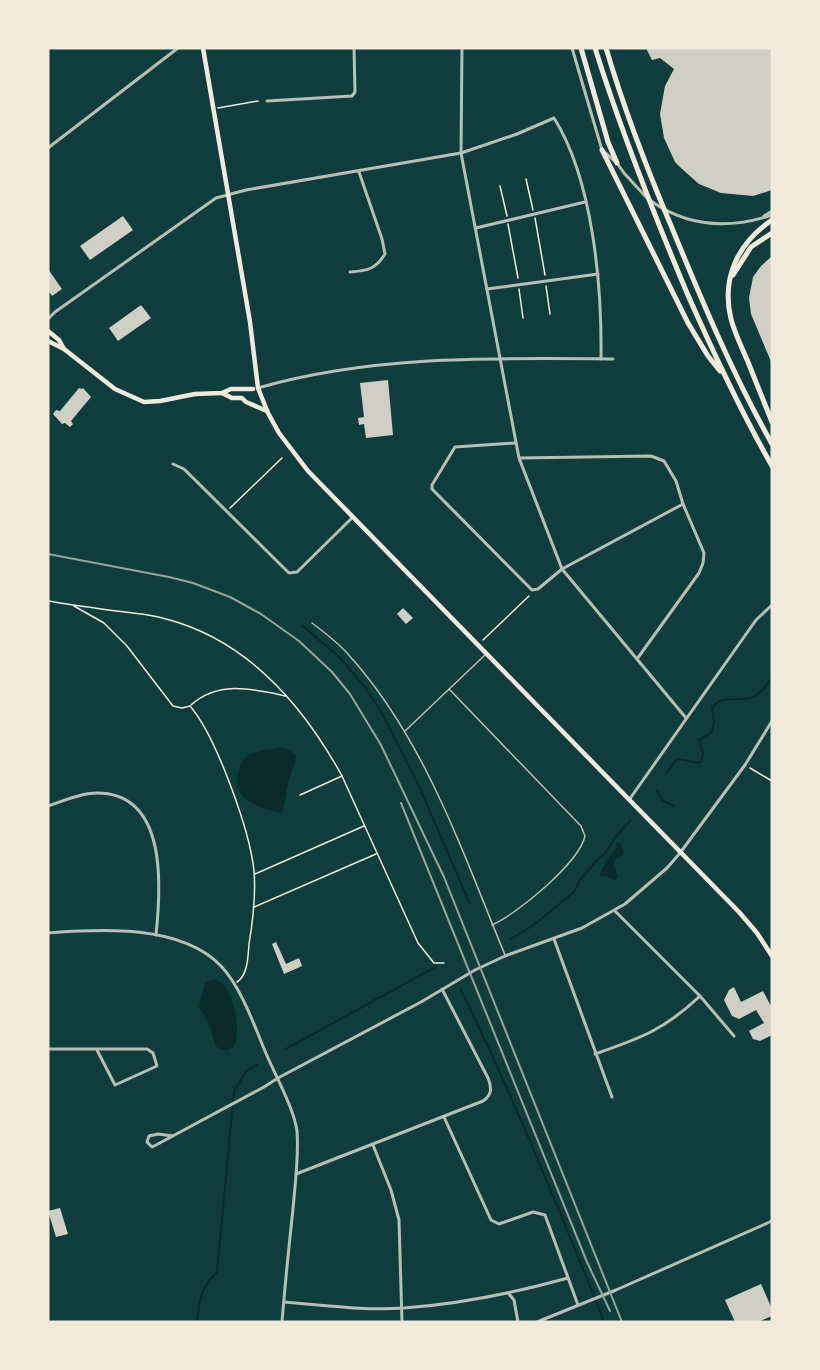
<svg xmlns="http://www.w3.org/2000/svg" width="820" height="1370" viewBox="0 0 820 1370" font-family="'Noto Serif',serif">
  <style>
    .water { fill: #0a2a2b }
    .lines { fill: none; stroke-linecap: round; stroke-linejoin: round }
    .stream { stroke: #0a2a2b; stroke-width: 2 }
    .building { fill: #cfcfc3 }
    .path { stroke: #f1e9da; stroke-width: 1.5 }
    .service { stroke: #b8beb3; stroke-width: 1.5 }
    .minor { stroke: #b8beb3; stroke-width: 3 }
    .secondary { stroke: #f1e9da; stroke-width: 4.5 }
    .trunk { stroke: #f1e9da; stroke-width: 5 }
    .rail { stroke: #97a49c; stroke-width: 2 }
  </style>
  <rect width="100%" height="100%" fill="#0f3d3e"/>
  <g class="water">
    <path d="M281 747 291 750 296 757 288 784 283 812 281 813C260 807 233 802 238 775 239 767 242 759 249 755 257 750 272 750 281 747Z"/>
    <path d="M616 842 622 844 624 854 614 861 618 878 614 880 606 876 601 877 599 874 612 852 616 848Z"/>
    <path d="M214 979C234 984 242 1031 234 1047L228 1050 219 1049 215 1045 209 1024 199 1007 205 982Z"/>
  </g>
  <g class="lines">
    <g class="stream">
      <path d="M303 626 339 657 365 687 382 713 418 784 470 904"/>
      <path d="M667 772 676 760C686 757 694 766 702 761L703 752 699 740 712 732 714 722 712 708C722 693 739 703 753 697 762 693 767 685 772 677"/>
      <path d="M657 791 662 800 674 806"/>
      <path d="M511 939 535 924 574 892 580 880 598 859 605 854 616 836 630 821"/>
      <path d="M461 990C514 1098 560 1210 604 1322"/>
      <path d="M286 1049 437 966"/>
      <path d="M197 1322C200 1299 200 1289 217 1272L234 1091 246 1071 257 1065"/>
    </g>
  </g>
  <g class="building">
    <path d="M646 48H772V190L753 196 721 193 699 184 681 168 675 162 664 138 660 114 665 86 674 69 660 58 652 60Z"/>
    <path d="M123 216 133 230 90 260 80 246Z"/>
    <path d="M772 256V364L751 314 749 298 753 277 761 266Z"/>
    <path d="M48 269 62 289 52 296 48 290Z"/>
    <path d="M141 305 151 318 118 341 109 328Z"/>
    <path d="M388 380 393 435 366 438 364 424 359 425 358 418 364 417 360 383Z"/>
    <path d="M79 388 82 389 83 388 91 397 71 421 73 424 70 427 65 423 62 424 53 414 56 410 60 411Z"/>
    <path d="M403 608 413 618 406 624 397 614Z"/>
    <path d="M276 942 286 964 299 958 302 966 284 974 272 944Z"/>
    <path d="M734 987 741 1002 763 991 772 1008V1035L760 1041 753 1039 749 1031 764 1023 756 1010 739 1019 732 1016 724 1000 729 990Z"/>
    <path d="M60 1208 68 1234 56 1237 48 1211Z"/>
    <path d="M761 1284 772 1309V1316L758 1322H735L725 1300Z"/>
  </g>
  <g class="lines">
    <g class="path">
      <path d="M218 108 258 101"/>
      <path d="M526 179 533 210"/>
      <path d="M500 186 507 216"/>
      <path d="M535 218 545 275"/>
      <path d="M508 224 518 278"/>
      <path d="M546 286 550 314"/>
      <path d="M519 289 523 318"/>
      <path d="M230 508 282 458"/>
      <path d="M48 601C74 605 99 609 125 612 139 614 153 615 166 619 247 640 303 705 342 776L418 943 434 963H444"/>
      <path d="M74 606 104 623 127 646 173 706 182 708 190 706C216 736 250 831 254 871 256 895 253 920 249 944 248 956 248 975 237 982"/>
      <path d="M483 640 529 596"/>
      <path d="M191 705C219 680 253 689 286 696"/>
      <path d="M750 768 772 781"/>
      <path d="M300 795 342 776"/>
      <path d="M255 874 364 826"/>
      <path d="M254 907 376 854"/>
    </g>
    <g class="service">
      <path d="M312 623C324 632 337 642 347 653 424 737 462 851 505 955"/>
      <path d="M449 689 581 826 585 836C579 863 517 914 492 925"/>
      <path d="M405 731 486 654"/>
    </g>
    <g class="minor">
      <path d="M462 48 461 153 519 458 562 569 686 718"/>
      <path d="M572 48 602 150 617 163 624 173 646 197"/>
      <path d="M267 101 352 96 355 92 354 48"/>
      <path d="M48 148 178 48"/>
      <path d="M651 201C688 227 730 229 772 215"/>
      <path d="M764 216 772 211"/>
      <path d="M476 228 585 202"/>
      <path d="M350 272C367 271 376 269 385 254L382 239 359 172"/>
      <path d="M487 289 598 274"/>
      <path d="M48 319 55 312 216 198 246 190 461 153 517 134 554 118C593 180 602 286 601 359"/>
      <path d="M258 388C372 355 495 358 613 359"/>
      <path d="M515 443 455 447 432 485V489L532 590 538 589 562 569 683 504"/>
      <path d="M520 458 651 456 664 461 676 481 683 504 704 553 703 563 699 573 637 659"/>
      <path d="M173 464 184 469 289 573 297 572 353 517"/>
      <path d="M629 800 756 620 772 605"/>
      <path d="M48 806C63 801 81 793 97 793 168 793 161 888 156 935"/>
      <path d="M615 911 700 996 734 1036"/>
      <path d="M48 933C101 929 181 924 221 966 241 987 254 1025 265 1051 274 1073 294 1108 297 1131 299 1157 295 1184 293 1209 289 1246 285 1284 282 1322"/>
      <path d="M554 939 612 1097"/>
      <path d="M48 1049H147L153 1053 157 1066 115 1085 97 1050"/>
      <path d="M595 1054C641 1038 664 1030 700 996"/>
      <path d="M444 1117 491 1220 499 1224 533 1212 545 1215 578 1305"/>
      <path d="M173 1136 158 1134 149 1136 147 1142 152 1147 156 1145 264 1087 278 1078 421 1002 475 970 505 956 582 928 625 904 667 868 680 853 745 765 772 721"/>
      <path d="M373 1145 391 1190 399 1220 402 1322"/>
      <path d="M296 1174 483 1101C492 1095 492 1088 488 1078L442 989"/>
      <path d="M509 1294 514 1300 518 1322"/>
      <path d="M284 1302C323 1305 365 1311 404 1308 460 1304 514 1293 568 1278"/>
      <path d="M537 1322 616 1290 772 1221"/>
    </g>
    <g class="secondary">
      <path d="M203 48 250 322 258 388 268 413 279 433 308 471 739 912 757 933 772 956"/>
      <path d="M48 331 59 340 64 349"/>
      <path d="M48 341 64 349 115 389 144 402 160 401 195 394 222 393 231 389H253"/>
      <path d="M222 393 232 398H242L246 402 267 411"/>
    </g>
    <g class="trunk">
      <path d="M581 48 608 142 617 163"/>
      <path d="M595 48C621 131 653 212 687 293 713 352 740 410 772 466"/>
      <path d="M606 48C624 109 647 169 672 228 702 301 733 375 772 444"/>
      <path d="M602 150 688 323 708 356 720 371"/>
      <path d="M772 220C738 243 721 278 731 319 735 334 742 348 748 362 756 382 764 402 772 422"/>
      <path d="M733 275 751 247 772 233"/>
    </g>
    <g class="rail">
      <path d="M48 554 169 577 193 583 230 597 261 614 299 641 332 672 350 694 381 745 444 877 622 1322"/>
      <path d="M401 803 587 1262 610 1311"/>
    </g>
  </g>
  <rect width="820" height="1370" fill="none" stroke="#f1e9da" stroke-width="99"/>
</svg>
